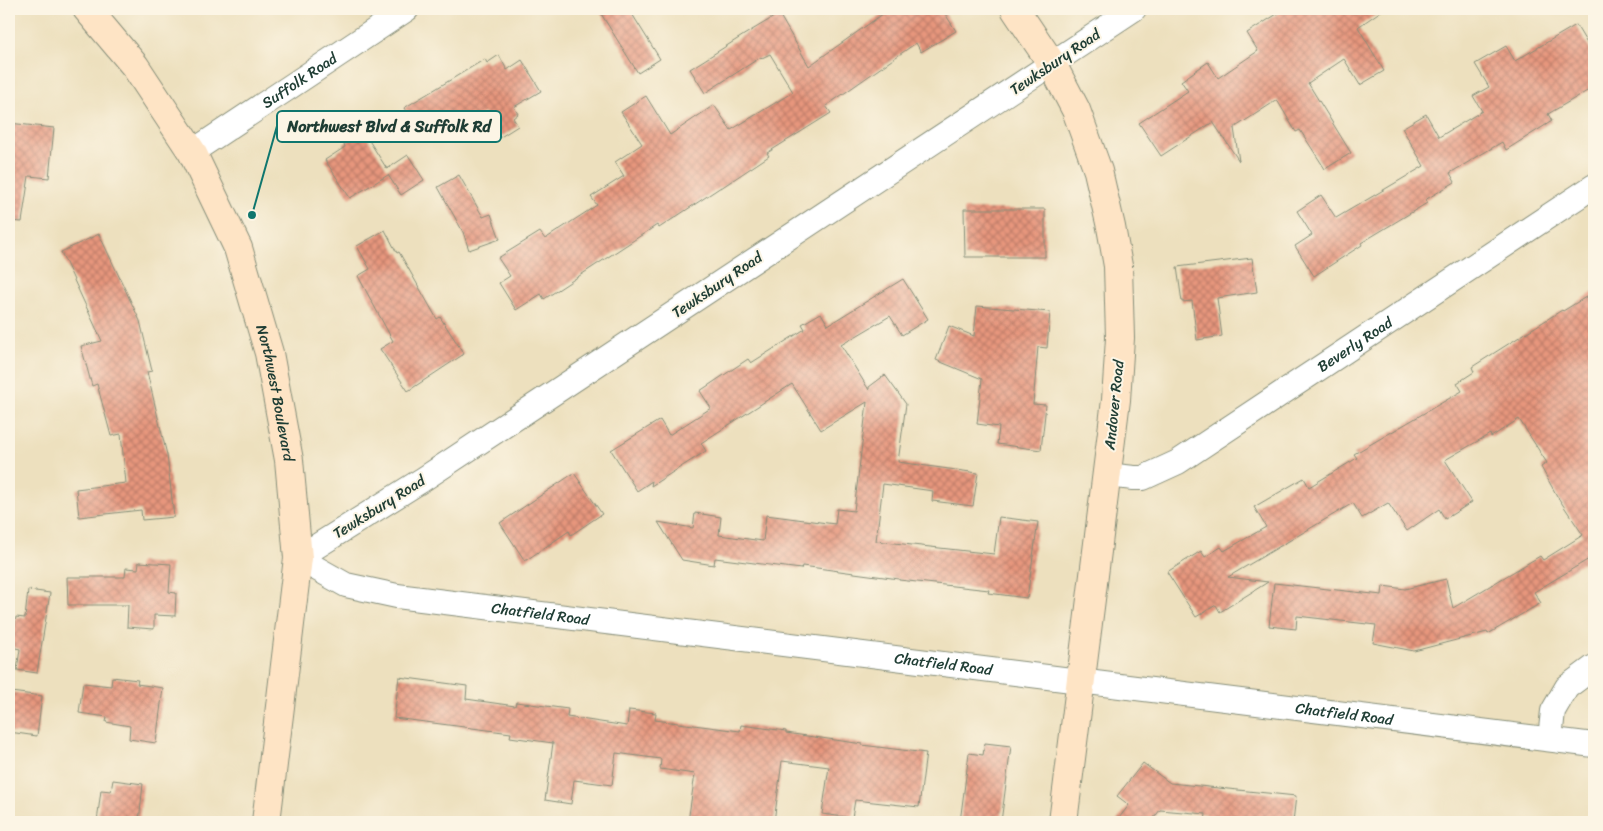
<svg xmlns="http://www.w3.org/2000/svg" width="1603" height="831" viewBox="0 0 1603 831" font-family="Sriracha,sans-serif">
  <style>
    .building { fill: url(#building-cross-hatch) }
    .lines { fill: none; stroke-linecap: round; stroke-linejoin: round }
    .street-casing { stroke: #868e79; stroke-width: 26 }
    .secondary-casing { stroke: #868e79; stroke-width: 30 }
    .street { stroke: #fff; stroke-width: 24 }
    .secondary { stroke: #fee4c5; stroke-width: 28 }
    .labels { text-anchor: middle; stroke-width: 4; stroke-linejoin: round; paint-order: stroke }
    .street-label { font-size: 15px; fill: #1f3d34; stroke: #fcf5e5 }
    .leader { fill: none; stroke: #0f766e; stroke-width: 2 }
    .callout-dot { fill: #0f766e; stroke: #fcf5e5; stroke-width: 2 }
    .callout { fill: #fcf5e5; stroke: #0f766e; stroke-width: 2 }
    .callout-label { font-size: 16px; text-anchor: middle; font-weight: bold; fill: #1f3d34 }
  </style>
  <defs>
    <pattern id="building-cross-hatch" width="8" height="8" patternUnits="userSpaceOnUse" patternTransform="scale(1.25)"><rect width="8" height="8" fill="#e7967d"/><path d="M0 0l8 8M0 8l8-8" fill="none" stroke="#bb7c67"/></pattern>
  </defs>
  <rect width="100%" height="100%" fill="#fcf5e5"/>
  <filter id="ink" filterUnits="userSpaceOnUse"><feTurbulence type="fractalNoise" baseFrequency=".02" numOctaves="2"/><feDisplacementMap in="SourceGraphic" scale="10" xChannelSelector="R" yChannelSelector="G"/><feConvolveMatrix kernelMatrix="1 2 1 2 8 2 1 2 1" color-interpolation-filters="sRGB"/></filter>
  <filter id="wash" filterUnits="userSpaceOnUse"><feTurbulence type="fractalNoise" baseFrequency=".0096" numOctaves="4" result="noise"/><feDisplacementMap in="SourceGraphic" scale="20" xChannelSelector="R" yChannelSelector="G"/><feGaussianBlur stdDeviation="1.12" result="paint"/><feColorMatrix in="noise" values="0 0 0 0 0 0 0 0 0 0 0 0 0 0 0 0 0 1.4 0 .05"/><feComposite in="paint" operator="in"/></filter>
  <g filter="url(#wash)">
    <rect width="100%" height="100%" fill="#ede0be"/>
    <g id="blocks">
      <g class="building">
        <path d="M598 9H629L660 59 638 73Z"/>
        <path d="M890 9H942L956 31 921 52 916 43 826 106 831 113 767 153 769 156 721 188V187L659 228 657 225 544 299 541 294 516 310 499 283 510 276 498 258 540 232 545 239 597 205 591 197 624 176 615 162 642 144 621 112 646 96 670 135 714 105 731 130 793 92 770 54 762 58 761 57 705 93 690 69 747 33 779 14 809 66Z"/>
        <path d="M1285 9H1384L1358 27 1384 71 1360 85 1344 59 1308 83 1351 153 1325 169 1300 130 1296 132 1277 100 1234 128 1239 161 1213 122 1161 156 1139 123 1188 91 1181 81 1208 62 1218 78 1258 51 1247 33Z"/>
        <path d="M1576 25 1594 55V87L1548 114 1552 121 1506 150 1502 142 1450 173 1455 182 1425 200 1427 203 1361 243 1362 245 1314 276 1295 246 1312 235 1297 211 1321 195 1336 218 1424 166 1402 128 1426 114 1439 137 1482 111 1473 96 1489 87 1475 64 1506 46 1515 61Z"/>
        <path d="M499 55 507 70 522 60 541 91 514 107 518 114 513 118 518 126 499 138 484 113 452 133 445 123 422 137 404 108 485 59 487 63Z"/>
        <path d="M9 123 54 128 49 178 29 176 22 222 9 221Z"/>
        <path d="M363 131 387 169 408 155 424 180 401 195 388 175 350 198 325 160 345 147 344 144Z"/>
        <path d="M459 175 483 217 491 214 500 239 469 250 463 232 438 187Z"/>
        <path d="M964 209H1045V257H965Z"/>
        <path d="M385 230 397 253 399 252 437 319 440 317 464 354 408 391 380 349 393 341 358 276 370 269 357 246Z"/>
        <path d="M99 234 140 321 152 371 147 372 167 455 174 517 142 520 141 510 79 517 76 489 126 483 121 434 111 436 97 384 92 386 81 346 102 341 61 252Z"/>
        <path d="M1252 258 1257 292 1217 298 1222 336 1197 340 1192 301 1182 302 1177 267Z"/>
        <path d="M903 279 928 319 902 335 890 316 841 345 869 390V387L885 375 906 404 898 462 978 473 973 506 932 501 933 491 883 484 876 541 994 554 999 517 1038 522 1027 598 988 593 989 590 899 580V579L802 566 801 569 715 558 714 565 682 560 658 522 693 528 695 513 721 517 719 535 763 541 766 515 835 524 837 509 854 511 867 402 821 430 792 384 701 443 706 451 651 486 652 481 637 491 611 450 660 420 669 435 711 408 700 391 748 359 751 363 805 329 802 324 821 313 828 325Z"/>
        <path d="M1594 292V556L1534 592 1541 603 1488 634 1487 632 1414 651 1373 643 1376 625 1297 616 1296 629 1269 626 1274 583 1382 595 1383 586 1405 589 1446 579 1453 608 1540 556 1543 560 1583 535 1557 496 1541 467 1547 463 1519 419 1491 437 1490 434 1445 460 1472 502 1445 519 1439 509 1407 531 1388 503 1362 518 1353 503 1228 577 1268 582 1220 612 1216 605 1196 617 1167 572 1201 551 1205 557 1221 547 1224 551 1266 527 1254 507 1304 478 1309 487 1357 458 1354 454 1462 391 1457 383 1474 372 1472 367 1562 310 1563 311Z"/>
        <path d="M977 306 1050 312 1047 348 1038 347 1033 404 1046 405 1041 450 997 444 999 427 977 424 982 379 936 360 949 326 974 336Z"/>
        <path d="M574 473 602 514 571 535 569 531 525 561 500 523Z"/>
        <path d="M139 562 171 564 169 592 176 593 175 616 154 615V629L127 627 128 605H68L67 577H125L126 568 138 569Z"/>
        <path d="M28 590 50 593 37 673 17 670 20 649 11 647 16 617 25 618Z"/>
        <path d="M112 677 138 680 137 684 163 688 156 743 129 739 130 726 106 722 107 717 79 713 83 683 111 686Z"/>
        <path d="M399 677 467 686 466 699 515 706 516 702 568 709 567 717 627 726 629 710 656 713 655 720 740 731 741 725 786 731V733L863 744 862 745 926 753 919 807 855 800 852 818 822 814 829 767 782 761 774 822H688L695 774 660 769 661 759 616 753 612 785 574 780 571 804 545 800 553 743 510 737 511 733 394 718Z"/>
        <path d="M11 692 42 696 37 736 9 732Z"/>
        <path d="M985 743 1011 746 1001 822H960L969 753 983 755Z"/>
        <path d="M1143 763 1170 783 1296 796 1293 822H1205L1206 814 1160 810 1151 822H1116L1129 805 1117 796Z"/>
        <path d="M113 780 143 784 139 822H97L101 790 111 791Z"/>
      </g>
    </g>
  </g>
  <g filter="url(#ink)">
    <use href="#blocks" fill-opacity="0" stroke="#868e79" stroke-width="1"/>
    <g class="lines">
      <defs>
        <g id="street">
          <path id="s1" d="M1134 9 422 480 298 558 346 585 397 596 1594 745"/>
          <path id="s2" d="M192 152 407 9"/>
          <path id="s3" d="M1106 475 1134 478H1143L1178 462 1594 186"/>
          <path d="M1550 739 1553 711 1567 687 1594 667"/>
        </g>
        <g id="secondary">
          <path id="s4" d="M87 9 135 66 192 152 238 248 269 353 289 460 298 558 266 822"/>
          <path d="M1015 9 1052 64 1076 110 1098 171 1111 227 1118 266 1120 338 1116 400 1063 822"/>
        </g>
      </defs>
      <use href="#street" class="street-casing"/>
      <use href="#secondary" class="secondary-casing"/>
      <use href="#street" class="street"/>
      <use href="#secondary" class="secondary"/>
    </g>
  </g>
  <g class="labels">
    <g class="street-label">
      <text transform="translate(1055 62) rotate(-34)" y="5">Tewksbury Road</text>
      <text dy="5" stroke="none"><textPath href="#s2" startOffset="129">Suffolk Road</textPath></text>
      <text transform="translate(717 285) rotate(-34)" y="5">Tewksbury Road</text>
      <text dy="5" stroke="none"><textPath href="#s3" startOffset="288">Beverly Road</textPath></text>
      <text dy="5" stroke="none"><textPath href="#s4" startOffset="434">Northwest Boulevard</textPath></text>
      <text transform="translate(1114 405) rotate(-84)" y="5">Andover Road</text>
      <text transform="translate(379 507) rotate(-32)" y="5">Tewksbury Road</text>
      <text dy="5" stroke="none"><textPath href="#s1" startOffset="1252">Chatfield Road</textPath></text>
      <text dy="5" stroke="none"><textPath href="#s1" startOffset="1658">Chatfield Road</textPath></text>
      <text dy="5" stroke="none"><textPath href="#s1" startOffset="2062">Chatfield Road</textPath></text>
    </g>
  </g>
  <path class="leader" d="M252 215L277 126"/>
  <circle class="callout-dot" cx="252" cy="215" r="5"/>
  <rect class="callout" x="277" y="111" width="224" height="31" rx="5"/>
  <g class="callout-label">
    <text x="389" y="132">Northwest Blvd &amp; Suffolk Rd</text>
  </g>
  <rect width="1603" height="831" fill="none" stroke="#fcf5e5" stroke-width="30"/>
</svg>
